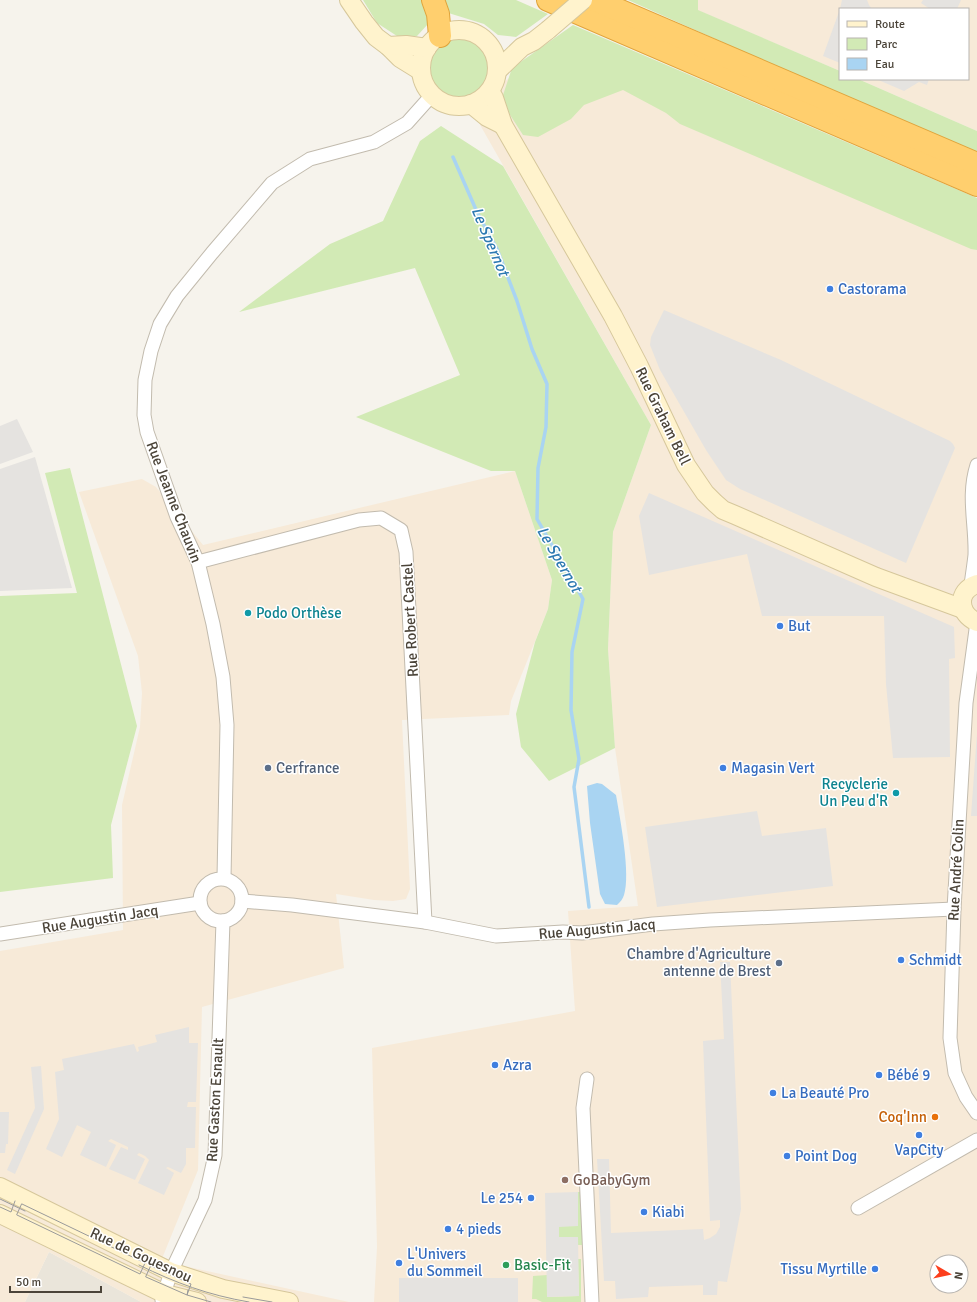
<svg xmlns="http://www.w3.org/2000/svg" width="977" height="1302" viewBox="0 0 977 1302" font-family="Signika,sans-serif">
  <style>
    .residential { fill: #eae5da }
    .commercial { fill: #f7ead8; fill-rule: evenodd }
    .green { fill: #d2eab5 }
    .parking { fill: #e5e3e0 }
    .water { fill: #a9d4f2 }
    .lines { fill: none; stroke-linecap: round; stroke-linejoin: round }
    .stream { stroke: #a9d4f2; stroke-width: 3.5 }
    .street-casing { stroke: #c2bbae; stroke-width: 15 }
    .secondary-casing { stroke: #d6c79b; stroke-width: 20 }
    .highway-casing { stroke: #e0a43c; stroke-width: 24 }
    .street { stroke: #fff; stroke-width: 13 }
    .secondary { stroke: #fff3cd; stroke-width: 18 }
    .highway { stroke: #ffcf6e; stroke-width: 22 }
    .tram { stroke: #9a9a9a; stroke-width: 1 }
    .secondary-bridge-casing { stroke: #d6c79b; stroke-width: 20; stroke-linecap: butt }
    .secondary-bridge { stroke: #fff3cd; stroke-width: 18 }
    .shop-dot { fill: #3f7fe0; stroke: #fff; stroke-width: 1.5 }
    .culture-dot { fill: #0f9aa8; stroke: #fff; stroke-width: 1.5 }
    .service-dot { fill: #5c6f8a; stroke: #fff; stroke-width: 1.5 }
    .food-dot { fill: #e8710a; stroke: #fff; stroke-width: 1.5 }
    .education-dot { fill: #8d6e63; stroke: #fff; stroke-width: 1.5 }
    .leisure-dot { fill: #2e9e5b; stroke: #fff; stroke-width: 1.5 }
    .labels { text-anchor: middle; stroke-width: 3; stroke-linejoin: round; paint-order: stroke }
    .shop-label { font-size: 15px; fill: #366cbe; stroke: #fff; text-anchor: start }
    .street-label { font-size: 15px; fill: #4b4439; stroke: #fff }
    .culture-label { font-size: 15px; fill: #0d838f; stroke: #fff; text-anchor: start }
    .service-label { font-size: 15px; fill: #4e5e75; stroke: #fff; text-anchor: start }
    .food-label { font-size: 15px; fill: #c56008; stroke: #fff; text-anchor: end }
    .education-label { font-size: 15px; fill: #785e54; stroke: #fff; text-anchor: start }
    .leisure-label { font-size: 15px; fill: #27864d; stroke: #fff; text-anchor: start }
    .water-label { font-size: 16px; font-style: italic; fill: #2e7ab2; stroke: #fff }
  </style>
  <rect width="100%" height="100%" fill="#f6f3ec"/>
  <path class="residential" d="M49 1252 141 1302H25Z"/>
  <g class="commercial">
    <path d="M698 0H977V131L858 79H968V9H840V71L697 10Z"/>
    <path d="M557 39 977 214V1302H374L377 1247 372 1048 575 1011 568 911 638 906 615 748 608 649 613 532 651 425 471 109ZM937 1262H961V1286H937Z"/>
    <path d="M515 471 552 580 548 609 511 701 509 715 402 720 410 889 406 899 393 901 374 900 336 894 344 968 202 1007 198 1170 161 1261 349 1302H141L49 1252 25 1302H0V951L123 930 122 805 140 727 142 693 138 656 79 492 142 479 156 487 203 545Z"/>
  </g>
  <g class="green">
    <path d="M363 0H425L427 2 428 24 417 36H397L377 23Z"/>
    <path d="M439 0H516L548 14 516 37 498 35 484 24 442 11Z"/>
    <path d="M628 0H698V10L840 71V79H858L977 131V152L780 68Z"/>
    <path d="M573 25 977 198V250L971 249 680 124 666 113 623 90 584 105 571 119 538 137 523 135 501 101 512 68Z"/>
    <circle cx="458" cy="69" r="31"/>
    <path d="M441 126 503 166 651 425 613 532 608 649 615 748 549 781 521 747 516 714 535 642 548 609 552 580 515 471H491L356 417 460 375 415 268 239 312 330 244 383 221 420 141Z"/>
    <path d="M70 468 137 726 111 825 113 878 0 892V596L77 593 45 473Z"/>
    <path d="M578 1192H581L583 1245H578V1237H559V1226H578Z"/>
    <path d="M578 1259H581V1302H542L536 1299H532L533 1276 547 1275V1297L579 1296Z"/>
  </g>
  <g class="parking">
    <path d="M842 0H867L869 5 872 9H840Z"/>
    <path d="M923 0H961L957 9H930L921 3Z"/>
    <path d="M840 9V63L823 56Z"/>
    <path d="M876 79H929L927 85 919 82 904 91Z"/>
    <path d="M664 310 781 360 950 441 953 444 955 448 906 563 740 489 726 480 706 450 660 370 650 345 651 337Z"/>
    <path d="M17 419 33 452 0 464V426Z"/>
    <path d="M35 457 72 588 0 591V469Z"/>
    <path d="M649 493 954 627 955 658 949 659 950 757 893 758 886 684 884 616H762L747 554 649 575 639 516Z"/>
    <path d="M977 733V816H971Z"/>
    <path d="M757 811 762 836 826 828 833 886 657 907 645 827Z"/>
    <path d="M720 962H730L741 1209 727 1282 718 1281 717 1295H703V1285L649 1287 648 1297 616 1299 615 1281H604L597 1159H609L611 1233 703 1229 704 1240 710 1238 716 1234 720 1227V1220L710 1221 703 1041 724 1039Z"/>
    <path d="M189 1027V1043H198L196 1102H188L187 1107H196L195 1148H186V1164L181 1173 168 1167 166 1168 174 1173 164 1195 138 1183 149 1160 145 1156 139 1153 137 1155 145 1159 135 1180 109 1169 121 1147 128 1150V1147L111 1139 108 1141 116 1145 106 1167 80 1155 91 1132 77 1125 62 1157 46 1149 59 1119 55 1072 64 1070 62 1059 134 1044 137 1052 139 1051 138 1047 157 1042 155 1035Z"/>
    <path d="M41 1066 44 1109 15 1174 7 1170 35 1108 31 1067Z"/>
    <path d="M0 1112H9L8 1144H6L5 1153H0Z"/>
    <path d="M578 1192V1226L559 1227V1237H578L579 1296 547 1297 545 1193Z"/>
    <rect x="399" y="1278" width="119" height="24"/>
  </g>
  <path class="water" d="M597 783 602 784 616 795C620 819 631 874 624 895 623 899 620 902 617 905L605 904 600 894 590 823 587 786Z"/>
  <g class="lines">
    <path class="stream" d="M453 157 477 212 497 249 517 301 532 349 547 384 546 427 538 468 537 519 583 599 572 652 571 710 579 759 574 787 589 907"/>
    <defs>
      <g id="street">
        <path d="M198 562 359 520 381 518 401 530 406 552 425 922"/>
        <path d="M971 586C972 576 974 565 975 555 976 524 967 496 977 465"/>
        <path d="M977 622 966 703 954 909 950 1038 955 1073 966 1097 977 1113"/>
        <path d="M224 878 227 725 223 677 213 624 198 562 177 517 147 432 144 415 145 380 151 351 160 324 177 296 212 253 272 183 310 159 374 142 407 123 432 95"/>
        <circle cx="221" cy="900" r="21"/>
        <path d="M242 901 292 905 425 922 496 936 563 932 582 933 653 924 710 920 954 909"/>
        <path d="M0 934 200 903"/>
        <path d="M587 1079 583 1108 592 1302"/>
        <path d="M858 1208 977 1140"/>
        <path d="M162 1300 171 1272 205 1200 215 1155 223 921"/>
      </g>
      <g id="secondary">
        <path d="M349 0 364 22 376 37 388 46 400 58 421 71"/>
        <circle cx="459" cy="68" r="38"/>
        <path d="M388 46 406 45 427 48"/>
        <path d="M497 71 522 47 534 41 548 30"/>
        <path d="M490 91 494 98 503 125 613 316 639 366 686 465 705 493 715 503 723 510 735 515 876 577 963 609"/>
        <path d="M471 104 487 117 503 125"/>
        <path d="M977 584C956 591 958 614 977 622"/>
        <path d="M0 1187 171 1272 223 1289 289 1302"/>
        <path d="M0 1214 165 1294 197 1302"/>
      </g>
      <g id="highway">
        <path d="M433 0 438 14 440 36"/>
        <path d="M548 0 977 185"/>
        <path d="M595 0 977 164"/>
      </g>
    </defs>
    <use href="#street" class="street-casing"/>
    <use href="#secondary" class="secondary-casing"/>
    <use href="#highway" class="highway-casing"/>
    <use href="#street" class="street"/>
    <use href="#secondary" class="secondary"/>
    <use href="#highway" class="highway"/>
    <g class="tram">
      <path d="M0 1199 25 1211"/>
      <path d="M22 1204 145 1263 140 1274 17 1215Z"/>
      <path d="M0 1207 11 1212 15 1201"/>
      <path d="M139 1265C176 1283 208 1295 249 1302"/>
      <path d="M151 1266 191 1284 187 1295 146 1277Z"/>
      <path d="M188 1290 187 1295 211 1302"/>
      <path d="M243 1297 272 1302"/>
    </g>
    <defs>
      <path id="secondary-bridge" d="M548 30 583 0"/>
    </defs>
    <use href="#secondary-bridge" class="secondary-bridge-casing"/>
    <use href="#secondary-bridge" class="secondary-bridge"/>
  </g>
  <g class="shop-dot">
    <circle cx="830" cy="289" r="4"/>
    <circle cx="780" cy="626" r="4"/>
    <circle cx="723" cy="768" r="4"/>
    <circle cx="901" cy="960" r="4"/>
    <circle cx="495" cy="1065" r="4"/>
    <circle cx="879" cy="1075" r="4"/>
    <circle cx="773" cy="1093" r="4"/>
    <circle cx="919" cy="1135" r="4"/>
    <circle cx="787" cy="1156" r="4"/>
    <circle cx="531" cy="1198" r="4"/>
    <circle cx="644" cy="1212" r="4"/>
    <circle cx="448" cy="1229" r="4"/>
    <circle cx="399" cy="1263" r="4"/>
    <circle cx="875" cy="1269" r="4"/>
  </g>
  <g class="culture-dot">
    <circle cx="248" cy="613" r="4"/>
    <circle cx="896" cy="793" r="4"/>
  </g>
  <g class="service-dot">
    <circle cx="268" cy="768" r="4"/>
    <circle cx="779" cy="963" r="4"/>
  </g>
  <circle class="food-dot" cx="935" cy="1117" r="4"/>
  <circle class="education-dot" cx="565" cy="1180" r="4"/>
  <circle class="leisure-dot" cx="506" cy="1265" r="4"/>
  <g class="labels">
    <g class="shop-label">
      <text x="838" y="294">Castorama</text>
      <text x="788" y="631">But</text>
      <text x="731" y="773">Magasin Vert</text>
      <text x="909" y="965">Schmidt</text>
      <text x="503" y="1070">Azra</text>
      <text x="887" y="1080">Bébé 9</text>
      <text x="781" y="1098">La Beauté Pro</text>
      <text x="919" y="1155" text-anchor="middle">VapCity</text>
      <text x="795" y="1161">Point Dog</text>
      <text x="523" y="1203" text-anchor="end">Le 254</text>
      <text x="652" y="1217">Kiabi</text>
      <text x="456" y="1234">4 pieds</text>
      <text x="407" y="1259">L'Univers<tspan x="407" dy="17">du Sommeil</tspan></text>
      <text x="867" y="1274" text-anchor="end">Tissu Myrtille</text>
    </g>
    <g class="street-label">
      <text transform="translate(663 416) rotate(64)" y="5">Rue Graham Bell</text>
      <text transform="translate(174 502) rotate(69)" y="5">Rue Jeanne Chauvin</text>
      <text transform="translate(410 620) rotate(-93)" y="5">Rue Robert Castel</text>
      <text transform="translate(956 870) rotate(-87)" y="5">Rue André Colin</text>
      <text transform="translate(100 919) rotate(-9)" y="5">Rue Augustin Jacq</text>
      <text transform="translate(597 929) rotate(-5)" y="5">Rue Augustin Jacq</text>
      <text transform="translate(215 1100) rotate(-87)" y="5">Rue Gaston Esnault</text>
      <text transform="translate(141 1255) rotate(25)" y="5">Rue de Gouesnou</text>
    </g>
    <g class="culture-label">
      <text x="256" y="618">Podo Orthèse</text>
      <text x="888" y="789" text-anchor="end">Recyclerie<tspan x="888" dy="17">Un Peu d'R</tspan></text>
    </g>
    <g class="service-label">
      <text x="276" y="773">Cerfrance</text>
      <text x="771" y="959" text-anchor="end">Chambre d'Agriculture<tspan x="771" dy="17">antenne de Brest</tspan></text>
    </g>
    <g class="food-label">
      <text x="927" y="1122">Coq'Inn</text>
    </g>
    <g class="education-label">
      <text x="573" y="1185">GoBabyGym</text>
    </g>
    <g class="leisure-label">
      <text x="514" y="1270">Basic-Fit</text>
    </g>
    <g class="water-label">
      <text transform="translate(491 241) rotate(67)" y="6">Le Spernot</text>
      <text transform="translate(560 559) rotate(60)" y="6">Le Spernot</text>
    </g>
  </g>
  <rect x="839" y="8" width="130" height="72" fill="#ffffff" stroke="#b7b4b0"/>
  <rect x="847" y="21" width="20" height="6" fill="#fff3cd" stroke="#b7b4b0"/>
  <text x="875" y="28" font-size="12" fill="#4b4439">Route</text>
  <rect x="847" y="38" width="20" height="12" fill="#d2eab5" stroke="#b7b4b0"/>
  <text x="875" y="48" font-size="12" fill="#4b4439">Parc</text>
  <rect x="847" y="58" width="20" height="12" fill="#a9d4f2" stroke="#b7b4b0"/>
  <text x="875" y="68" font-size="12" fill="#4b4439">Eau</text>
  <g transform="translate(949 1274) rotate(99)"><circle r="19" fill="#ffffff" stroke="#b7b4b0"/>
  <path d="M0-3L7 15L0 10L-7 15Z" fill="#fc3f1d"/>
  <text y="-6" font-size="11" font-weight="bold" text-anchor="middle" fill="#4b4439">N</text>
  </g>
  <path d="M10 1286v6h91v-6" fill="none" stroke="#4b4439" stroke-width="2"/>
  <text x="16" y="1286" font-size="12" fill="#4b4439" stroke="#ffffff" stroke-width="3" paint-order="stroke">50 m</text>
</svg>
